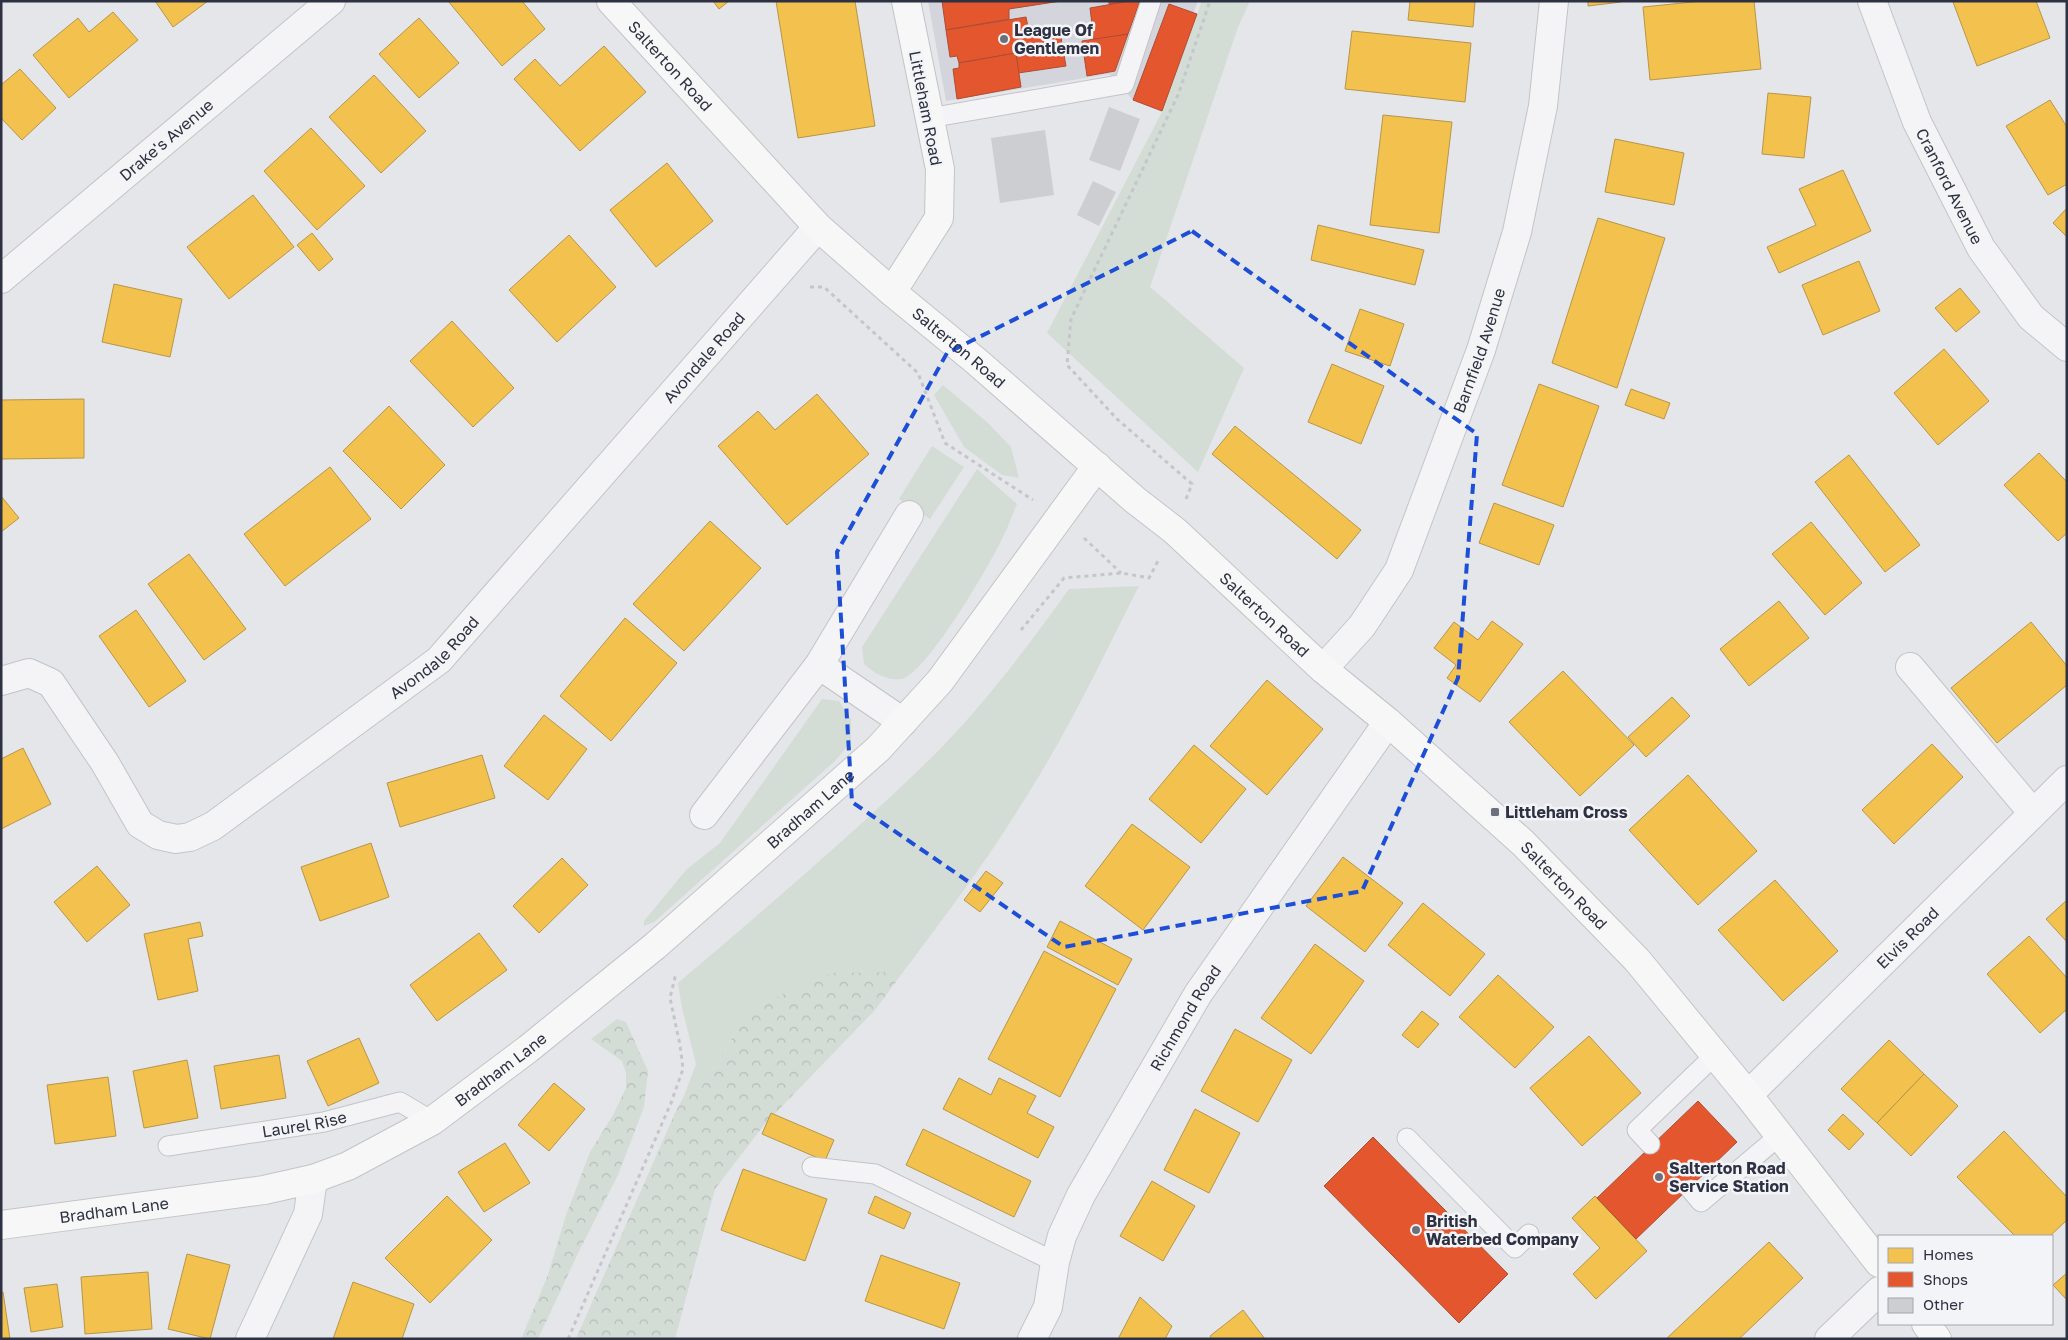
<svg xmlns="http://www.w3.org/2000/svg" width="2068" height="1340" viewBox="0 0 2068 1340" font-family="'Golos Text',sans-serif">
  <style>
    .built { fill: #d4d5dc }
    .green { fill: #d4dcd6 }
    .forest { fill: url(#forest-crowns) }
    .homes { fill: #f2c14e; stroke: #b7964a }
    .shops { fill: #e4572e; stroke: #ad4c34 }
    .building { fill: #cdced1 }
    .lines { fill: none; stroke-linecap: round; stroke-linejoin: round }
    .lane-casing { stroke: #c3c4c7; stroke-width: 21 }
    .street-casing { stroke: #c3c4c7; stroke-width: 30 }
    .secondary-casing { stroke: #c3c4c7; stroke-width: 30 }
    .path { stroke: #c5c6c9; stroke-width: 3; stroke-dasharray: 4 4; stroke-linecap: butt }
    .lane { stroke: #f4f4f6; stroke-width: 19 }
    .street { stroke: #f4f4f6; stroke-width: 28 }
    .secondary { stroke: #f7f7f8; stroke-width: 28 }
    .marked { fill: none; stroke: #1d4ed8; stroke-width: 4; stroke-dasharray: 10 6; stroke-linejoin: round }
    .poi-dot { fill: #6d707c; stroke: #f3f4f8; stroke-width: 2 }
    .labels { text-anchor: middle; stroke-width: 5; stroke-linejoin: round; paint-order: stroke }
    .poi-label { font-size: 16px; font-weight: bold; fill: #2d3141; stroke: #f3f4f8; text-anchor: start }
    .street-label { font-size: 16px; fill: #2d3141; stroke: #f3f4f8 }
  </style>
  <defs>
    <pattern id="forest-crowns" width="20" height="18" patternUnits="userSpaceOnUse" patternTransform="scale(1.25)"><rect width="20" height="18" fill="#d4dcd6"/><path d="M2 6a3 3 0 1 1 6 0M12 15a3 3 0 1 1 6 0" fill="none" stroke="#b6bdb9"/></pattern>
  </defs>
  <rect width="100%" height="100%" fill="#e5e6e9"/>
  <path class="built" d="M928 1H1198L1158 108 1133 100 1109 74 946 101Z"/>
  <g class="green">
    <path d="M1202 1H1250L1238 27 1150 287 1244 368 1198 472 1047 333 1162 112Z"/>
    <path d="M943 385 988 423 1011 447 1019 478 1002 475 964 447 934 395Z"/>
    <path d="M932 446 964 467 930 519 899 499Z"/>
    <path d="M977 469 1017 504C1012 515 1008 528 1002 539 991 563 925 676 901 679 887 681 874 673 864 664L862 647Z"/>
    <path d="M1139 586C1103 657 1069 730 1026 797 989 858 946 915 903 972L868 974 792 991 755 1007 736 1032 702 1086 684 1096 696 1064 682 1008 678 983C762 911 848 839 928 761 981 709 1026 649 1069 589Z"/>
    <path d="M822 699 839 701 851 719V742L835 761 654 922 644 926V921L687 869 720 843Z"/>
  </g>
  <g class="forest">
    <path d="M903 972 876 1009 764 1125 715 1189 675 1339H576L675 1113 684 1096 702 1086 736 1032 755 1007 831 973Z"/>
    <path d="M617 1019 626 1022 648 1071 644 1107 618 1175 580 1249 538 1339H521L548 1275 565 1218 590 1152 613 1115 626 1088V1073L622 1061 591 1039Z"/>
  </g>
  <g class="homes">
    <path d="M155 1H208L173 27Z"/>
    <path d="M448 1H522L545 29 502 66Z"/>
    <path d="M713 1H729L719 9Z"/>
    <path d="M776 1H855L875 126 798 138Z"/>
    <path d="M1410 1H1475L1473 27 1408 20Z"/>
    <path d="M1588 1H1621V2L1588 6Z"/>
    <path d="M1702 1H1754L1761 69 1650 80 1643 7Z"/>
    <path d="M1955 1H2036L2050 38 1977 66 1953 2Z"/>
    <path d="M113 12 138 40 69 98 33 55 78 18 89 32Z"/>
    <path d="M419 18 459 63 419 98 379 54Z"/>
    <path d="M1352 31 1471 43 1465 102 1345 89Z"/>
    <path d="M604 46 646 92 580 151 514 79 535 59 560 86Z"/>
    <path d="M20 69 56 108 22 140 1 118V85Z"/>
    <path d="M374 75 426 131 381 173 329 117Z"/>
    <path d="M1768 93 1811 97 1804 158 1762 154Z"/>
    <path d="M2050 100 2067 127V184L2048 195 2006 126Z"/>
    <path d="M1383 115 1452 122 1439 233 1370 225Z"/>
    <path d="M311 128 365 186 317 230 264 171Z"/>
    <path d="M1615 139 1684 153 1674 205 1605 192Z"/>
    <path d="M667 163 713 221 656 267 610 210Z"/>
    <path d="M1843 170 1871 231 1779 273 1767 247 1816 225 1799 189Z"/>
    <path d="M253 195 294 247 229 299 187 247Z"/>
    <path d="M2067 208V237L2053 223Z"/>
    <path d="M1598 218 1665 238 1617 388 1552 363Z"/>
    <path d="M1318 225 1424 250 1415 285 1311 260Z"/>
    <path d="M312 233 333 259 319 271 297 245Z"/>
    <path d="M569 235 616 287 557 342 509 290Z"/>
    <path d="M1859 261 1880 311 1823 335 1802 285Z"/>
    <path d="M114 284 182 299 170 357 102 342Z"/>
    <path d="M1960 288 1980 312 1956 332 1935 308Z"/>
    <path d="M1360 309 1404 324 1390 366 1345 351Z"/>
    <path d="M452 321 514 388 473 427 410 361Z"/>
    <path d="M1944 349 1989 401 1938 445 1894 393Z"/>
    <path d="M1332 364 1384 386 1361 444 1308 422Z"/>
    <path d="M1539 384 1599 406 1563 507 1502 485Z"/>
    <path d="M1631 389 1670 403 1664 419 1625 405Z"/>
    <path d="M817 394 869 454 787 525 718 446 758 411 775 430Z"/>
    <path d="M84 399V458L1 459V400Z"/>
    <path d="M389 406 445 465 401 509 343 451Z"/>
    <path d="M1235 426 1361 530 1337 559 1212 454Z"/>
    <path d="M2039 453 2067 482V533L2058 541 2004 485Z"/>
    <path d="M1849 455 1920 545 1885 572 1815 482Z"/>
    <path d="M330 467 371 519 285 586 244 534Z"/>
    <path d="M1 496 19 518 1 532Z"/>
    <path d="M1494 503 1554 525 1539 565 1479 543Z"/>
    <path d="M710 521 761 568 684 651 633 604Z"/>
    <path d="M1811 522 1862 583 1825 615 1772 554Z"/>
    <path d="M189 554 246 629 204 660 148 584Z"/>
    <path d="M1779 601 1809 638 1749 686 1720 649Z"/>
    <path d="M136 610 186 681 149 707 99 636Z"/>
    <path d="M625 618 677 663 611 741 560 696Z"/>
    <path d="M1492 621 1523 644 1480 702 1447 678 1456 665 1434 648 1454 622 1478 640Z"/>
    <path d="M2031 622 2067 666V685L1997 743 1951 688Z"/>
    <path d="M1563 671 1634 745 1580 796 1509 722Z"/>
    <path d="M1267 680 1323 729 1267 795 1210 746Z"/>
    <path d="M1672 697 1690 716 1646 757 1628 737Z"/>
    <path d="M544 715 587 749 548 800 504 766Z"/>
    <path d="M1932 744 1963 777 1894 844 1862 810Z"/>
    <path d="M1194 745 1246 789 1201 843 1149 799Z"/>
    <path d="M23 748 51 804 1 829V759Z"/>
    <path d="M482 755 495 798 400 827 387 783Z"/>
    <path d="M1688 775 1757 851 1698 905 1629 830Z"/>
    <path d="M1132 824 1190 867 1143 930 1085 886Z"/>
    <path d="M371 843 389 897 320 921 301 867Z"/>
    <path d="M1343 857 1403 903 1365 952 1306 906Z"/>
    <path d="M562 858 588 885 539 933 513 906Z"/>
    <path d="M97 866 130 905 87 942 54 902Z"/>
    <path d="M986 871 1003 883 980 912 964 900Z"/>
    <path d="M1775 880 1838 951 1783 1001 1718 930Z"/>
    <path d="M2067 900V942L2046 919Z"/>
    <path d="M1423 903 1485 954 1450 996 1388 945Z"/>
    <path d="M1060 921 1132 959 1118 985 1047 947Z"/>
    <path d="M200 922 203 936 188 939 198 991 158 1000 144 934Z"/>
    <path d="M479 933 507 970 437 1021 410 985Z"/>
    <path d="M2029 936 2067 978V1009L2040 1033 1987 974Z"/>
    <path d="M1315 944 1364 981 1311 1054 1261 1018Z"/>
    <path d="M1044 951 1116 989 1060 1097 988 1059Z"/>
    <path d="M1498 975 1554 1027 1515 1068 1459 1017Z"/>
    <path d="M1422 1011 1439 1024 1418 1048 1402 1035Z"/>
    <path d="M1235 1029 1292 1060 1258 1122 1201 1091Z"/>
    <path d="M1589 1036 1641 1093 1582 1146 1530 1088Z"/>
    <path d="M359 1038 379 1083 328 1106 307 1061Z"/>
    <path d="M1889 1040 1924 1074 1877 1123 1841 1089Z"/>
    <path d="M279 1055 286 1098 221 1109 214 1066Z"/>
    <path d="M187 1060 198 1118 144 1128 133 1071Z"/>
    <path d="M1924 1074 1958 1106 1911 1156 1877 1123Z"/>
    <path d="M108 1077 116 1136 55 1144 47 1085Z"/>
    <path d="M959 1078 991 1095 999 1078 1036 1096 1027 1113 1054 1127 1038 1158 943 1109Z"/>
    <path d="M554 1083 585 1109 549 1151 518 1125Z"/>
    <path d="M1195 1109 1240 1133 1209 1193 1164 1170Z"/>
    <path d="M771 1113 834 1140 825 1161 762 1134Z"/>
    <path d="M1843 1114 1864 1134 1849 1150 1828 1130Z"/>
    <path d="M923 1129 1031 1181 1014 1217 906 1165Z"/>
    <path d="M2004 1131 2067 1197V1220L2050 1236H2015L1957 1177Z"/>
    <path d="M505 1143 530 1183 484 1212 458 1172Z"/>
    <path d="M743 1169 827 1199 805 1261 721 1230Z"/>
    <path d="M1152 1181 1195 1206 1163 1261 1120 1236Z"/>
    <path d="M447 1196 492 1240 430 1303 385 1258Z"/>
    <path d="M875 1196 911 1213 904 1229 868 1213Z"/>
    <path d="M1595 1196 1647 1251 1596 1299 1573 1274 1600 1248 1572 1218Z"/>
    <path d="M1769 1242 1803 1278 1739 1339H1666Z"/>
    <path d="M187 1254 230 1265 210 1339 168 1329Z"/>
    <path d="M881 1255 960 1283 944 1329 865 1301Z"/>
    <path d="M148 1272 152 1329 85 1334 81 1277Z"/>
    <path d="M2067 1273V1300L2053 1285Z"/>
    <path d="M353 1282 414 1304 402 1339H333Z"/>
    <path d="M57 1284 63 1327 31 1332 24 1288Z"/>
    <path d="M3 1292 10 1339H1V1293Z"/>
    <path d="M1140 1297 1172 1326 1165 1339H1118Z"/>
    <path d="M1243 1310 1265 1339H1212L1210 1336Z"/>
  </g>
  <g class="shops">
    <path d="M942 1H1061L1009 9V19L946 30Z"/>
    <path d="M1109 1H1130L1109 4Z"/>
    <path d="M1130 1H1140L1128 34 1094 40 1090 8Z"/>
    <path d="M1169 4 1197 14 1162 111 1133 100Z"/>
    <path d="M1026 17 1029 32 1060 28 1062 45 959 63 957 56 950 57 946 30Z"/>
    <path d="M1128 34 1115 71 1087 76 1082 41Z"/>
    <path d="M1062 45 1066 66 1018 73 1016 53Z"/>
    <path d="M1016 53 1021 87 957 99 953 69 959 68V63Z"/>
    <path d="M1698 1101 1737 1142 1636 1239 1597 1198Z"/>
    <path d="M1373 1137 1508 1274 1459 1323 1324 1186Z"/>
  </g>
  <g class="building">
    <path d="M1109 107 1140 119 1120 171 1089 160Z"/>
    <path d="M1045 130 1054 195 1000 203 991 138Z"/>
    <path d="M1093 181 1116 192 1099 226 1077 215Z"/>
  </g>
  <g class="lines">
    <defs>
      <g id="lane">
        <path d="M929 118 1124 84 1151 1"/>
        <path d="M1407 1138 1515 1248 1529 1234"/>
        <path d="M1650 1144 1637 1130 1715 1055"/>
        <path id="s1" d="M168 1146 324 1122 400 1102 432 1121"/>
        <path d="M812 1167 875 1174 1055 1262"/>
        <path d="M1691 1190 1701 1202 1779 1136"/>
      </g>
      <g id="street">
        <path id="s2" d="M1872 1 1917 122 1981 248 2031 317 2067 347"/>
        <path id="s3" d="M1 279 331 1"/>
        <path d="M819 665 903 722"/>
        <path d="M1910 667 2033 813"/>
        <path id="s4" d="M1323 669 1362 626 1399 570 1481 350 1517 232 1543 106 1554 1"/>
        <path id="s5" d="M1 681 29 673 51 683 105 763 140 824 158 835 176 839 190 837 213 826 439 660 818 227"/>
        <path d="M704 815 819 665 909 515"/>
        <path id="s6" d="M1748 1095 2067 780"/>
        <path d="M250 1339 308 1214 313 1179"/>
        <path id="s7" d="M1032 1339 1048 1307 1055 1262 1062 1236 1081 1195 1198 994 1388 722"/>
        <path d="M1829 1339 1879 1291"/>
      </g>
      <g id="secondary">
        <path id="s8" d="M611 1 818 227 892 292 976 361 1135 500 1175 531 1323 669 1388 722 1523 843 1637 960 1748 1095 1879 1263"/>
        <path d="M892 292 939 218 940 169 906 1"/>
        <path id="s9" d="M1 1225 264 1190 313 1179 348 1166 432 1121 528 1049 655 946 878 749 940 681 1097 466"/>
        <path d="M1926 1324 1937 1339"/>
      </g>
    </defs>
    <use href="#lane" class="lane-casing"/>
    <use href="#street" class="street-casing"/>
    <use href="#secondary" class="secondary-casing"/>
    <g class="path">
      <path d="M810 287H824L918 373 945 443 1033 500"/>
      <path d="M1186 499 1192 484 1117 419 1067 365 1071 319 1178 95 1210 1"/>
      <path d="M1084 538 1121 573"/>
      <path d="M1021 630 1064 578 1122 573 1149 578 1159 559"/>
      <path d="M568 1339 671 1103 683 1069 680 1045 670 998 676 973"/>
    </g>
    <use href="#lane" class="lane"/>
    <use href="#street" class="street"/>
    <use href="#secondary" class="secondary"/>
  </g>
  <path class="marked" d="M1192 231 1477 434 1458 678 1362 891 1064 947 852 802 837 552 947 353Z"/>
  <g class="poi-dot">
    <circle cx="1004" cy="39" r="5"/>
    <rect x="1490" y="807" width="10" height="10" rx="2.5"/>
    <circle cx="1659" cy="1177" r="5"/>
    <circle cx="1416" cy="1230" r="5"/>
  </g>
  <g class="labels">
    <g class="poi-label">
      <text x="1014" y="36">League Of<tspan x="1014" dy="18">Gentlemen</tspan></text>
      <text x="1505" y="818">Littleham Cross</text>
      <text x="1669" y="1174">Salterton Road<tspan x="1669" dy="18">Service Station</tspan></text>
      <text x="1426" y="1227">British<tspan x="1426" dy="18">Waterbed Company</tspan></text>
    </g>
    <g class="street-label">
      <text dy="6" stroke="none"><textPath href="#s8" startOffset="88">Salterton Road</textPath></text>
      <text transform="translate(926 108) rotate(79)" y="6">Littleham Road</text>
      <text dy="6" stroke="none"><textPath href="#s3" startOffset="216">Drake's Avenue</textPath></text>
      <text dy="6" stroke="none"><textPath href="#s2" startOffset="201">Cranford Avenue</textPath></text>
      <text dy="6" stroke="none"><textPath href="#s8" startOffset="492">Salterton Road</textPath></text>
      <text dy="6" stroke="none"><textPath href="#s4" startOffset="359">Barnfield Avenue</textPath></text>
      <text dy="6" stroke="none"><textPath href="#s5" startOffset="982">Avondale Road</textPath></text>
      <text dy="6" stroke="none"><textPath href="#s8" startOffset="898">Salterton Road</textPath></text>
      <text dy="6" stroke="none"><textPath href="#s5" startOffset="578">Avondale Road</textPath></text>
      <text dy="6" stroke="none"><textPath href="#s9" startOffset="939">Bradham Lane</textPath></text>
      <text dy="6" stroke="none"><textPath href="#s8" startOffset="1302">Salterton Road</textPath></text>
      <text dy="6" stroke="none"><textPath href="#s6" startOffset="224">Elvis Road</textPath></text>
      <text dy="6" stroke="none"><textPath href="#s7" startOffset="359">Richmond Road</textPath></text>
      <text dy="6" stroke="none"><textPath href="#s9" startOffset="534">Bradham Lane</textPath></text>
      <text dy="6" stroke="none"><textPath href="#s1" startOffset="138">Laurel Rise</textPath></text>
      <text dy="6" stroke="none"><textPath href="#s9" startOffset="114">Bradham Lane</textPath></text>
    </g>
  </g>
  <rect width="2068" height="1340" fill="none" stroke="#2d3141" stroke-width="5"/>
  <rect x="1878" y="1235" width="175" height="90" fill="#f3f4f8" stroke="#a4a6af"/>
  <rect x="1888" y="1248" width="25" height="15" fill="#f2c14e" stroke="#a4a6af"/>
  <text x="1923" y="1260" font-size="15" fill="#2d3141">Homes</text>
  <rect x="1888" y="1272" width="25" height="15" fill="#e4572e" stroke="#a4a6af"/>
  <text x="1923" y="1285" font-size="15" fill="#2d3141">Shops</text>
  <rect x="1888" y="1298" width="25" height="15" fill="#cdced1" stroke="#a4a6af"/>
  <text x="1923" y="1310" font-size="15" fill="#2d3141">Other</text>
</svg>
